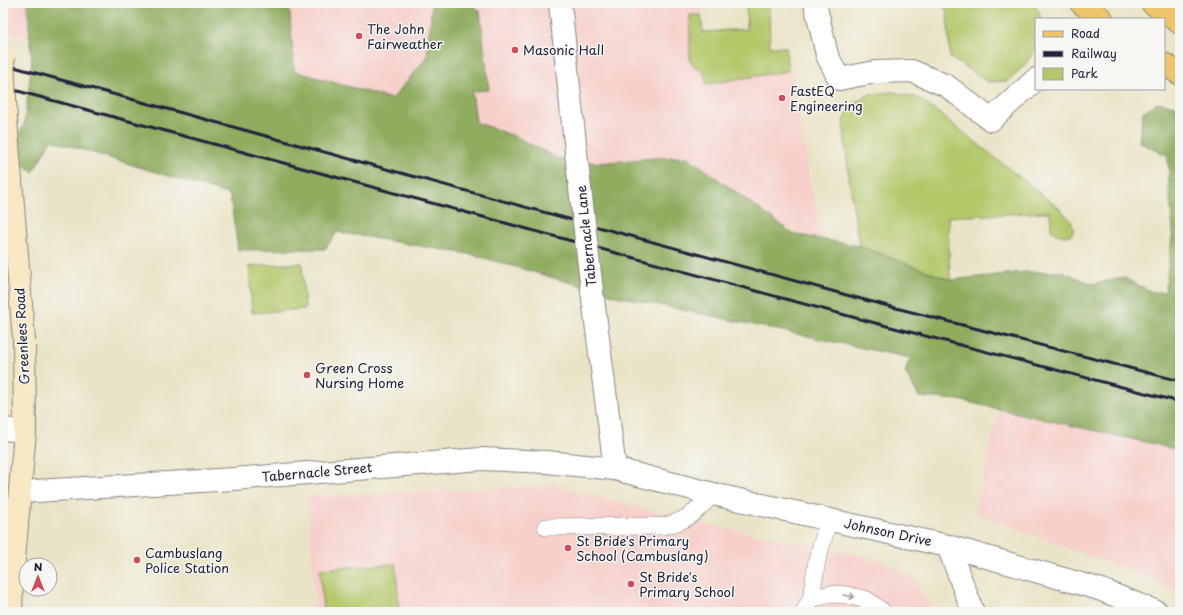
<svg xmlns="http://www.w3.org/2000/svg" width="1183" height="615" viewBox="0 0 1183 615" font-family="'Playpen Sans',sans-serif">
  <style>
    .built { fill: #f7d0cb }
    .green { fill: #b4c86b; stroke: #6b7553 }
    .forest { fill: #8fac5f; stroke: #58674d }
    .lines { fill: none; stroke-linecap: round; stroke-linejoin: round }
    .service-casing { stroke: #868380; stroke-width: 18 }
    .minor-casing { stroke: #868380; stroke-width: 24 }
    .secondary-casing { stroke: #868380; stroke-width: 24 }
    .primary-casing { stroke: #868380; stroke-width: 24 }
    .service { stroke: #fff; stroke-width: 17 }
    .minor { stroke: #fff; stroke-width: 22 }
    .secondary { stroke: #f8e8c3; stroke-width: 22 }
    .primary { stroke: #eec569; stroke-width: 22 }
    .rail { stroke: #22223b; stroke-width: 3 }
    .minor-bridge-casing { stroke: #868380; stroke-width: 24; stroke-linecap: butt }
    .secondary-bridge-casing { stroke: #868380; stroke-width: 24; stroke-linecap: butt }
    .minor-bridge { stroke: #fff; stroke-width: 22 }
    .secondary-bridge { stroke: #f8e8c3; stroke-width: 22 }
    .oneway { stroke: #9c9ca7 }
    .poi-dot { fill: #d1495b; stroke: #f6f6f2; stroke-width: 1.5 }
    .labels { text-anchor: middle; stroke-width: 3; stroke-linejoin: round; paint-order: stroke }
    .poi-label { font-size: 13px; fill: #22223b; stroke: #f6f6f2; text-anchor: start }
    .street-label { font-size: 13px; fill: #22223b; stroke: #f6f6f2 }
  </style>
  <rect width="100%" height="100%" fill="#f6f6f2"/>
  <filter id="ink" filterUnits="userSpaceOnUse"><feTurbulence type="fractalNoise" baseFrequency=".025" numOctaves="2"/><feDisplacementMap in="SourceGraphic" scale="8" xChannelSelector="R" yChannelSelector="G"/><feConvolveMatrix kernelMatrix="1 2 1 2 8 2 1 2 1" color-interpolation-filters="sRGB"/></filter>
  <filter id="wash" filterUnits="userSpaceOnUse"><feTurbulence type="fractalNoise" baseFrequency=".012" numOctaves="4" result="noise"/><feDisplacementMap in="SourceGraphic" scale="16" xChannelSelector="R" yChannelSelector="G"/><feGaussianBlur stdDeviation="0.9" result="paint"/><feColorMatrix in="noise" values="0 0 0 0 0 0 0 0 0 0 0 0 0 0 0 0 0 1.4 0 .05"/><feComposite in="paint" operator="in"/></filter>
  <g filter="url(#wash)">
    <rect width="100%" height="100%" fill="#eae4c6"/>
    <g class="built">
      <path d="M3 3H700L701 15H691L707 84 791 70 812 192 824 241 709 203 174 76 3 31Z"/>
      <path d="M1003 391 1180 437V594L1139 574 975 513Z"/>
      <path d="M545 483 694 522 874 558V559L911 575 934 612H316L307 496 545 486Z"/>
    </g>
    <g class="green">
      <path d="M746 3H769L770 47H786L788 71 706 84 705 74 690 62V15H701L703 32 747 29Z"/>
      <path d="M939 3H1033L1039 12 1041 19H1036V49L1027 62 1009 81 988 82 970 70 950 58 947 11Z"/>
      <path d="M893 92 918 98 940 114 1060 209 1071 221 1074 229 1071 235C1062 237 1058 235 1051 230L1050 212 948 217 950 280 859 246 849 179 843 120 853 104 870 94Z"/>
      <path d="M302 263 305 309 252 313 249 266Z"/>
      <path d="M396 564 399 612H323L320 569Z"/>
    </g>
    <path class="forest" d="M27 3H289L294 71 392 99 427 57 432 3H469L480 11 489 90 472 91 476 122 514 136 557 158 599 163 653 158 688 157 793 234 859 246 950 280 1025 272H1064L1092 284 1124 278 1152 292H1165L1173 230 1169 189 1168 156 1139 142 1143 112 1157 102 1180 107V450L959 400 919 397 905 372 910 358 617 296 474 255 337 232 325 249 238 250 230 195 51 140 33 172 18 161 14 141 24 126 32 61Z"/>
  </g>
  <g filter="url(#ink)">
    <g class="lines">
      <defs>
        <g id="service">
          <path d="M546 527 663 526C689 521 696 511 713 494"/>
          <path d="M811 599 831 594 847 595 867 600 883 612"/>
          <path d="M804 612 811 599 817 560 829 519"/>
        </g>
        <g id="minor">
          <path d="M560 3 578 171"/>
          <path d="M815 3 827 55 839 79 875 72 912 71 947 86 991 120 1036 79"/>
          <path d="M592 291 615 469"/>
          <path d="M3 429 25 431"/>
          <path d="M20 492 234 479 481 459 547 462 615 469 717 495 948 546 1099 589 1157 612"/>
          <path d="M948 546 973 612"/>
        </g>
        <path id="secondary" d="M6 120 24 340 25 431 12 583 11 612"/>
        <g id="primary">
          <path d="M1081 3 1102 19"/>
          <path d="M1152 3 1180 23"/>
          <path d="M1164 64 1180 74"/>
        </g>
      </defs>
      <use href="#service" class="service-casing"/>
      <use href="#minor" class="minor-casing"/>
      <use href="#secondary" class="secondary-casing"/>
      <use href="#primary" class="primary-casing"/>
      <use href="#service" class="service"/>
      <use href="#minor" class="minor"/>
      <use href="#secondary" class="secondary"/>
      <use href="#primary" class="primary"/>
      <g class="rail">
        <path d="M3 64 861 299 1180 381"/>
        <path d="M3 87 856 318 1180 402"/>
      </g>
      <defs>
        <path id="minor-bridge" d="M578 171 592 291"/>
        <path id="secondary-bridge" d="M3 59 6 120"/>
      </defs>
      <use href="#minor-bridge" class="minor-bridge-casing"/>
      <use href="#secondary-bridge" class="secondary-bridge-casing"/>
      <use href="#minor-bridge" class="minor-bridge"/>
      <use href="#secondary-bridge" class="secondary-bridge"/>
    </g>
    <defs><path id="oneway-shaft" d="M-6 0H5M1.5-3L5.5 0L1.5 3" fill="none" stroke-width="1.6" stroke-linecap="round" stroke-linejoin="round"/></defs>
    <use class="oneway" href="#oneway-shaft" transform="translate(849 596) rotate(10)"/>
  </g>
  <g class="poi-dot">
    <circle cx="359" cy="36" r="4"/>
    <circle cx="515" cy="50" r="4"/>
    <circle cx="782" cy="98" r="4"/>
    <circle cx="307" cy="375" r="4"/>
    <circle cx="568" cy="548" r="4"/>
    <circle cx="137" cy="560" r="4"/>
    <circle cx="631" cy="584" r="4"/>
  </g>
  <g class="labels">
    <g class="poi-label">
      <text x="367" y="34">The John<tspan x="367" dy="15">Fairweather</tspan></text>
      <text x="523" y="55">Masonic Hall</text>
      <text x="790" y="96">FastEQ<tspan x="790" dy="15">Engineering</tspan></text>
      <text x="315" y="373">Green Cross<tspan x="315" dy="15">Nursing Home</tspan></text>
      <text x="576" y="546">St Bride's Primary<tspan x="576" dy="15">School (Cambuslang)</tspan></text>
      <text x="145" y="558">Cambuslang<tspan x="145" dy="15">Police Station</tspan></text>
      <text x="639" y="582">St Bride's<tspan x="639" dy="15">Primary School</tspan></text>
    </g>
    <g class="street-label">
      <text transform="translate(586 236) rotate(-96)" y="5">Tabernacle Lane</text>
      <text transform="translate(22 336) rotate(-93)" y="5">Greenlees Road</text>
      <text transform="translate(317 472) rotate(-5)" y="5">Tabernacle Street</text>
      <text transform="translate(888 532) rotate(12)" y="5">Johnson Drive</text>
    </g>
  </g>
  <rect width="1183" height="615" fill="none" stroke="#f6f6f2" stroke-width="16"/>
  <rect x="1035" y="18" width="130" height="72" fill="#f6f6f2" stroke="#a1a1a9"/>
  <rect x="1043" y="31" width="20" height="6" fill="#eec569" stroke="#a1a1a9"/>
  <text x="1071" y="38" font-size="12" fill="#22223b">Road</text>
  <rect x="1043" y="51" width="20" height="6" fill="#22223b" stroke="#a1a1a9"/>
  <text x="1071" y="58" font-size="12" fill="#22223b">Railway</text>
  <rect x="1043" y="68" width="20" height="12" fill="#b4c86b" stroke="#a1a1a9"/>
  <text x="1071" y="78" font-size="12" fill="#22223b">Park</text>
  <g transform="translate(38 577)"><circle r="19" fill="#f6f6f2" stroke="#a1a1a9"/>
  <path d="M0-3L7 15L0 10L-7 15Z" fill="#d1495b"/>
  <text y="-6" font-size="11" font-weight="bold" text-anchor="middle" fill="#22223b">N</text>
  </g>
</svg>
